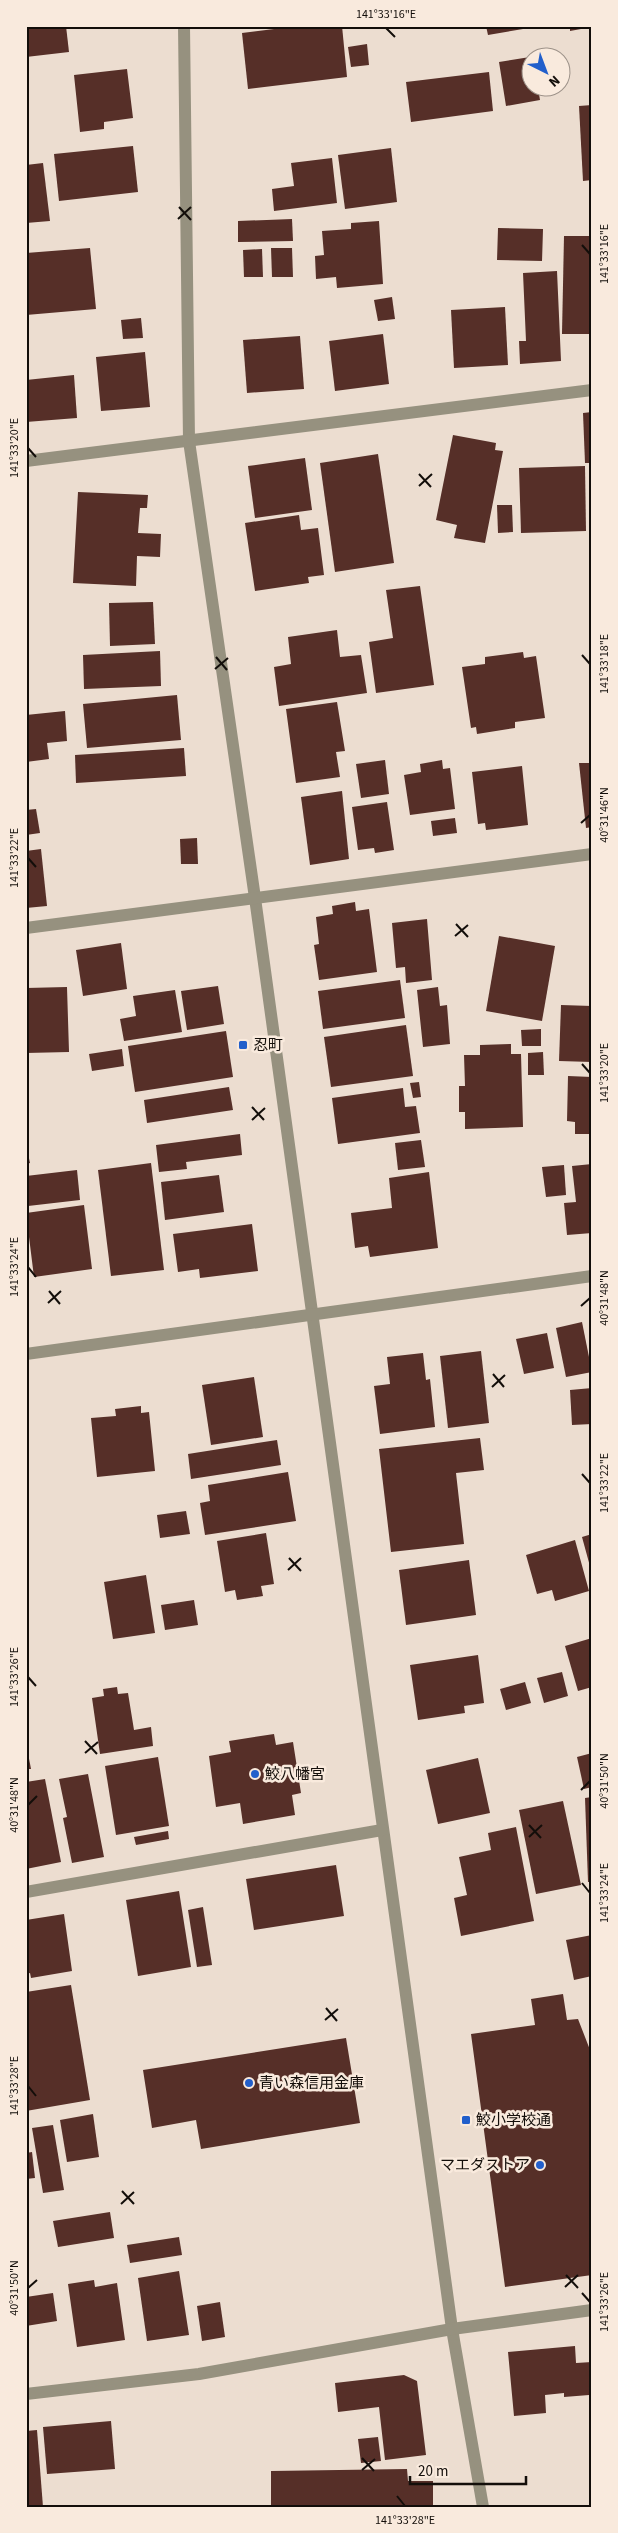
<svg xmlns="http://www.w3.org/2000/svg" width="618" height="2533" viewBox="0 0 618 2533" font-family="'Source Sans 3','Noto Sans JP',sans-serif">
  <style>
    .building { fill: #562f28 }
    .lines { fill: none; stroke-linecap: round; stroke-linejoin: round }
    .minor { stroke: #96917f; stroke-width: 12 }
    .ticks { fill: none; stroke: #130e0a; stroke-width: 2 }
    .poi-dot { fill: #225fcb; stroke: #f9eadd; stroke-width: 2 }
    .labels { text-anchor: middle; stroke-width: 5; stroke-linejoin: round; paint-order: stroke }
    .poi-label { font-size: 15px; fill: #130e0a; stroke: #f9eadd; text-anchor: start }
    .neatline { fill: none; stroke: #130e0a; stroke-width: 2 }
    .ticks-label { font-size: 12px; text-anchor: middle; fill: #130e0a }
  </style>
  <rect width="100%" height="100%" fill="#ecddd0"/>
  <g class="building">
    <path d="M26 26H66L69 52 26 57Z"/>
    <path d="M298 26H342L347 77 248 89 242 33Z"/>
    <path d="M486 26H535V27L488 35Z"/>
    <path d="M570 26H592V27L570 31Z"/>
    <path d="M367 44 369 65 351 67 348 47Z"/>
    <path d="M530 57V88H538L540 100 506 106 499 62Z"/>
    <path d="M127 69 133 118 104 122V129L80 132 74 75Z"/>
    <path d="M489 72 493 111 411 122 406 82Z"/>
    <path d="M592 105V180L583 181 579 106Z"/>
    <path d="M133 146 138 192 59 201 54 154Z"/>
    <path d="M391 148 397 202 345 209 338 155Z"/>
    <path d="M332 158 337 203 274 211 272 189 294 186 291 163Z"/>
    <path d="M43 163 50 221 26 223V165Z"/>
    <path d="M292 219 293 241 238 242V221Z"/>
    <path d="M379 221 383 284 337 288 336 277 316 279 315 256 324 255 322 231 351 229V223Z"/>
    <path d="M498 228 543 229 542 261 497 260Z"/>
    <path d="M564 236H592V334H562Z"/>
    <path d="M90 248 96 309 26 315V253Z"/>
    <path d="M271 248H292L293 277H272Z"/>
    <path d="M262 249 263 277H244L243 250Z"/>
    <path d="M557 271 561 361 520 364 519 341H526L523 273Z"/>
    <path d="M392 297 395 319 378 321 374 300Z"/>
    <path d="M505 307 508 365 454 368 451 310Z"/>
    <path d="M141 318 143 338 123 339 121 320Z"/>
    <path d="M383 334 389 384 335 391 329 341Z"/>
    <path d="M300 336 304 389 247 393 243 340Z"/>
    <path d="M145 352 150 407 101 411 96 357Z"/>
    <path d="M74 375 77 418 26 422V380Z"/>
    <path d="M592 412V463H585L583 413Z"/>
    <path d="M453 435 496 443 495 450 503 451 485 543 454 538 457 525 436 520Z"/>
    <path d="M378 454 394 563 335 572 320 463Z"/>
    <path d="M305 458 312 510 255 518 248 466Z"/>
    <path d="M585 466 586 531 521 533 519 468Z"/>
    <path d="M78 492 148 495 147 508H140L138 533 161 534 160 557 137 556 136 586 73 583Z"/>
    <path d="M497 505H512L513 532 498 533Z"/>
    <path d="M299 515 301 530 318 528 324 575 308 577 309 583 255 591 245 523Z"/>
    <path d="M420 586 434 685 376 693 369 642 393 638 386 590Z"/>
    <path d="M153 602 155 644 110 646 109 603Z"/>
    <path d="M337 630 340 657 361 655 367 693 279 706 274 667 291 664 288 637Z"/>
    <path d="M160 651 161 686 84 689 83 655Z"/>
    <path d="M523 652 524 658 536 656 545 718 515 722V728L477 734 476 727 471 728 462 667 485 664V657Z"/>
    <path d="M177 695 181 740 87 748 83 704Z"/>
    <path d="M337 702 345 751 336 752 340 777 296 783 286 709Z"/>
    <path d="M65 711 67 741 47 743 49 759 26 762V715Z"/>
    <path d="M184 748 186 776 76 783 75 755Z"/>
    <path d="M385 760 389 794 361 798 356 764Z"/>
    <path d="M442 760 443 769 450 768 455 809 410 815 404 775 421 772 420 764Z"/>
    <path d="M579 763H592V827L586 828Z"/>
    <path d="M522 766 528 825 486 830 485 823 478 824 472 772Z"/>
    <path d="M342 791 349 859 310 865 301 797Z"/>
    <path d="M387 802 394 850 375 853 374 848 358 850 352 807Z"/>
    <path d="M36 809 40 833 26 835V810Z"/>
    <path d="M455 818 457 833 433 836 431 821Z"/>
    <path d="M197 838 198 864H181L180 839Z"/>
    <path d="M41 849 47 906 26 908V851Z"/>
    <path d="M355 902 356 911 369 909 377 972 319 980 314 945 319 944 316 917 333 914 332 906Z"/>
    <path d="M427 919 432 980 406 983 405 967 396 968 392 923Z"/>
    <path d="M499 936 555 946 542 1021 486 1011Z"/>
    <path d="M121 943 127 989 83 996 76 950Z"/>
    <path d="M400 980 405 1018 323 1029 318 991Z"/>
    <path d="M218 986 224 1024 187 1030 181 991Z"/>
    <path d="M67 987 69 1052 26 1053V988Z"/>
    <path d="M438 987 440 1006 447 1005 450 1044 423 1047 417 990Z"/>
    <path d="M175 990 182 1032 124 1041 120 1019 136 1016 133 996Z"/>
    <path d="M561 1005 592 1006V1062L559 1061Z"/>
    <path d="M406 1025 413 1076 331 1087 324 1037Z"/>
    <path d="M541 1029V1046H522L521 1030Z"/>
    <path d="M226 1031 233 1077 135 1092 128 1046Z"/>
    <path d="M511 1044V1054H521L523 1127 465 1129V1112H459V1086H465L464 1055H480V1045Z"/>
    <path d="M122 1049 124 1066 92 1071 89 1054Z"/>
    <path d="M543 1052 544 1075H528V1053Z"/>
    <path d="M568 1076 592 1077V1134H575V1122L567 1121Z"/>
    <path d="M419 1082 421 1097 413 1098 410 1083Z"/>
    <path d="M229 1087 233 1110 147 1123 144 1100Z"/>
    <path d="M403 1088 405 1107 416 1106 420 1133 338 1144 332 1098Z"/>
    <path d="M240 1134 242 1155 186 1162 187 1169 159 1172 156 1145Z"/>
    <path d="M421 1140 425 1167 398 1170 395 1143Z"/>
    <path d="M26 1145 30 1163 26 1164Z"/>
    <path d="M151 1163 164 1270 111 1276 98 1170Z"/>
    <path d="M592 1164V1233L567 1235 564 1203 576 1202 572 1166Z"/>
    <path d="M564 1165 566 1195 546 1197 542 1167Z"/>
    <path d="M77 1170 80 1200 28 1206 26 1176Z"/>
    <path d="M429 1172 438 1248 370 1257 368 1246 355 1248 351 1213 392 1208 389 1178Z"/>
    <path d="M219 1175 224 1212 165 1220 161 1182Z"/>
    <path d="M84 1205 92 1269 34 1277 26 1213Z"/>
    <path d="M252 1224 258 1271 200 1278 199 1269 178 1272 173 1234Z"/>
    <path d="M582 1322 592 1372 566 1377 556 1328Z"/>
    <path d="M547 1333 554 1368 524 1374 516 1339Z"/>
    <path d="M481 1351 489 1423 448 1428 440 1356Z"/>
    <path d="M423 1353 426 1380 430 1379 435 1427 380 1434 374 1386 390 1384 387 1357Z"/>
    <path d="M254 1377 263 1437 211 1445 202 1385Z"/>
    <path d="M592 1388V1424L572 1425 570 1390Z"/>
    <path d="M141 1406V1413L149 1412 155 1471 97 1477 91 1418 116 1416 115 1409Z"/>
    <path d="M480 1438 484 1470 456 1473 464 1544 391 1552 379 1449Z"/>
    <path d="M277 1440 281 1465 191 1479 188 1454Z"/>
    <path d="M288 1472 296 1521 205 1535 200 1503 210 1501 208 1485Z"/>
    <path d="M186 1511 190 1534 160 1538 157 1515Z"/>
    <path d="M266 1533 274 1584 261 1586 263 1596 237 1600 235 1590 225 1592 217 1541Z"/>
    <path d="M592 1534V1570H591L582 1537Z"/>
    <path d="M575 1540 589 1591 555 1601 552 1590 537 1594 526 1555Z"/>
    <path d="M469 1560 476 1615 406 1625 399 1570Z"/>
    <path d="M146 1575 155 1633 113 1639 104 1582Z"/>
    <path d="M194 1600 198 1625 165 1630 161 1605Z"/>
    <path d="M592 1638V1687L578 1691 565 1646Z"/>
    <path d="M478 1655 484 1703 464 1706 465 1713 418 1720 410 1665Z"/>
    <path d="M562 1672 568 1696 544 1703 537 1678Z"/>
    <path d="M525 1682 531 1703 506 1710 500 1689Z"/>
    <path d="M117 1687 118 1694 128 1693 134 1730 151 1727 153 1746 100 1754 92 1698 104 1696 103 1689Z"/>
    <path d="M274 1734 276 1745 293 1742 301 1793 292 1795 295 1815 243 1824 240 1803 216 1807 209 1756 231 1752 229 1741Z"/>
    <path d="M26 1743 31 1769H26Z"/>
    <path d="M592 1753V1787L584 1789 577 1757Z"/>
    <path d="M158 1757 169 1826 116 1835 105 1766Z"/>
    <path d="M478 1758 490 1813 438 1824 426 1770Z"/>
    <path d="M88 1774 104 1857 72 1863 63 1818 67 1817 59 1779Z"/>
    <path d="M45 1779 61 1862 26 1869V1782Z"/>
    <path d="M592 1797V1882H588L585 1798Z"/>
    <path d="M563 1801 581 1885 536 1894 519 1810Z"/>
    <path d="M516 1827 534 1921 461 1936 454 1898 467 1895 459 1857 491 1850 488 1833Z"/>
    <path d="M168 1831 169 1839 136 1845 134 1837Z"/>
    <path d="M336 1865 344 1916 254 1930 246 1879Z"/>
    <path d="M179 1891 191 1967 138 1976 126 1900Z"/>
    <path d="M203 1907 212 1965 197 1967 188 1910Z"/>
    <path d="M64 1914 72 1971 31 1978 30 1973 26 1974V1920Z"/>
    <path d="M592 1935V1976L574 1980 566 1940Z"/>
    <path d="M71 1985 90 2100 26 2111V1992Z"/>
    <path d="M563 1994 567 2020 578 2019 592 2055V2275L505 2287 471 2034 535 2025 531 1999Z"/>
    <path d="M346 2038 360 2123 201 2149 196 2120 152 2128 143 2070Z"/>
    <path d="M93 2114 99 2157 67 2162 60 2120Z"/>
    <path d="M53 2125 64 2190 43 2193 32 2128Z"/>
    <path d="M32 2152 35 2178 26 2179V2153Z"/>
    <path d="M110 2212 114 2238 58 2247 53 2221Z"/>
    <path d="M179 2237 182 2255 130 2263 127 2245Z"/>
    <path d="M179 2271 189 2335 147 2341 138 2278Z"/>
    <path d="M94 2280 95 2287 117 2283 125 2340 77 2347 68 2284Z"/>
    <path d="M53 2293 57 2321 26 2326V2297Z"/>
    <path d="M220 2302 225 2337 202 2341 197 2306Z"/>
    <path d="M575 2346 576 2363 592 2362V2404L589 2395 564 2397V2393L545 2395 546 2413 514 2416 508 2352Z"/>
    <path d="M404 2375 417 2381 426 2455 385 2460 379 2407 338 2412 335 2383Z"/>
    <path d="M111 2421 115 2469 47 2474 43 2427Z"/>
    <path d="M37 2430 43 2507H26V2431Z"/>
    <path d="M378 2437 381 2461 361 2463 358 2439Z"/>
    <path d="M407 2469 408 2481H433V2507H271V2471Z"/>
  </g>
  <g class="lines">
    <g class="minor">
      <path d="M184 26 189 441 255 898 452 2329 483 2507"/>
      <path d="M26 461 592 390"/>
      <path d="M26 928 592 854"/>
      <path d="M26 1354 592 1276"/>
      <path d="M26 1892 382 1830"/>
      <path d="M26 2394 199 2374 452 2329 592 2310"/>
    </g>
  </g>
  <path class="ticks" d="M386 28 395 37M179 207 191 220M178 219 191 207M582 245 590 254M28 448 36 457M419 474 431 487M419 486 432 474M582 655 590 664M216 657 227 670M215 669 228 658M581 823 590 815M28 858 36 867M456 924 468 937M455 936 468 925M582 1064 590 1073M252 1107 264 1120M252 1120 265 1108M28 1267 36 1277M49 1291 60 1304M48 1303 61 1291M581 1306 590 1298M493 1374 504 1387M492 1387 505 1375M582 1474 590 1483M289 1558 301 1571M288 1570 301 1558M28 1677 36 1686M85 1741 97 1754M85 1753 98 1742M581 1790 590 1781M28 1805 37 1796M529 1825 541 1838M529 1837 542 1825M582 1883 590 1893M326 2008 337 2021M325 2020 338 2009M28 2086 36 2096M122 2191 134 2204M121 2204 134 2192M566 2275 578 2288M565 2287 578 2275M28 2288 37 2280M582 2293 590 2302M362 2458 374 2471M362 2470 375 2459M397 2496 405 2506"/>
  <g class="poi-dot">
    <rect x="238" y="1040" width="10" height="10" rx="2.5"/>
    <circle cx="255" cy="1774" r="5"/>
    <circle cx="249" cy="2083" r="5"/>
    <rect x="461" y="2115" width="10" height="10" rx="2.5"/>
    <circle cx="540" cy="2165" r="5"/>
  </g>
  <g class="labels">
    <g class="poi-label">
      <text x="253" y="1050">忍町</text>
      <text x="265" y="1779">鮫八幡宮</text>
      <text x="259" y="2088">青い森信用金庫</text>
      <text x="476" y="2125">鮫小学校通</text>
      <text x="530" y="2170" text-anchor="end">マエダストア</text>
    </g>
  </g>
  <rect width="618" height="2533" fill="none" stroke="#f9eadd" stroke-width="55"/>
  <g transform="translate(546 72) rotate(138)"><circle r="24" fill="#f9eadd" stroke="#9d9289"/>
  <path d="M0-4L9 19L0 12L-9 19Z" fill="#225fcb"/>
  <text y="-8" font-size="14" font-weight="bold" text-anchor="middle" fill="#130e0a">N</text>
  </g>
  <path d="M410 2476v8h116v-8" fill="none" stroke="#130e0a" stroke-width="2.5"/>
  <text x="418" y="2476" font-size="15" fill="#130e0a" stroke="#f9eadd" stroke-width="4" paint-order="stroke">20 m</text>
  <rect x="28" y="28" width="562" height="2478" class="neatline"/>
  <g class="ticks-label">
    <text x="386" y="18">141°33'16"E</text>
    <text transform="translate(604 254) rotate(-90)" y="4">141°33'16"E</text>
    <text transform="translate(14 448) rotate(-90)" y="4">141°33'20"E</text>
    <text transform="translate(604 664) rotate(-90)" y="4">141°33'18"E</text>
    <text transform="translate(604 815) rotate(-90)" y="4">40°31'46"N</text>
    <text transform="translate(14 858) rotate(-90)" y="4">141°33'22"E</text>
    <text transform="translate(604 1073) rotate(-90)" y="4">141°33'20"E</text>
    <text transform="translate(14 1267) rotate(-90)" y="4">141°33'24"E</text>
    <text transform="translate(604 1298) rotate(-90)" y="4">40°31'48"N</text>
    <text transform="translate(604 1483) rotate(-90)" y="4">141°33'22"E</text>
    <text transform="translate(14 1677) rotate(-90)" y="4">141°33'26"E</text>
    <text transform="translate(604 1781) rotate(-90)" y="4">40°31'50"N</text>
    <text transform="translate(14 1805) rotate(-90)" y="4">40°31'48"N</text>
    <text transform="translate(604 1893) rotate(-90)" y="4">141°33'24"E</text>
    <text transform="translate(14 2086) rotate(-90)" y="4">141°33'28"E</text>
    <text transform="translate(14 2288) rotate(-90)" y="4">40°31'50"N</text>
    <text transform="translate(604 2302) rotate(-90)" y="4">141°33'26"E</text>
    <text x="405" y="2524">141°33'28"E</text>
  </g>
</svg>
